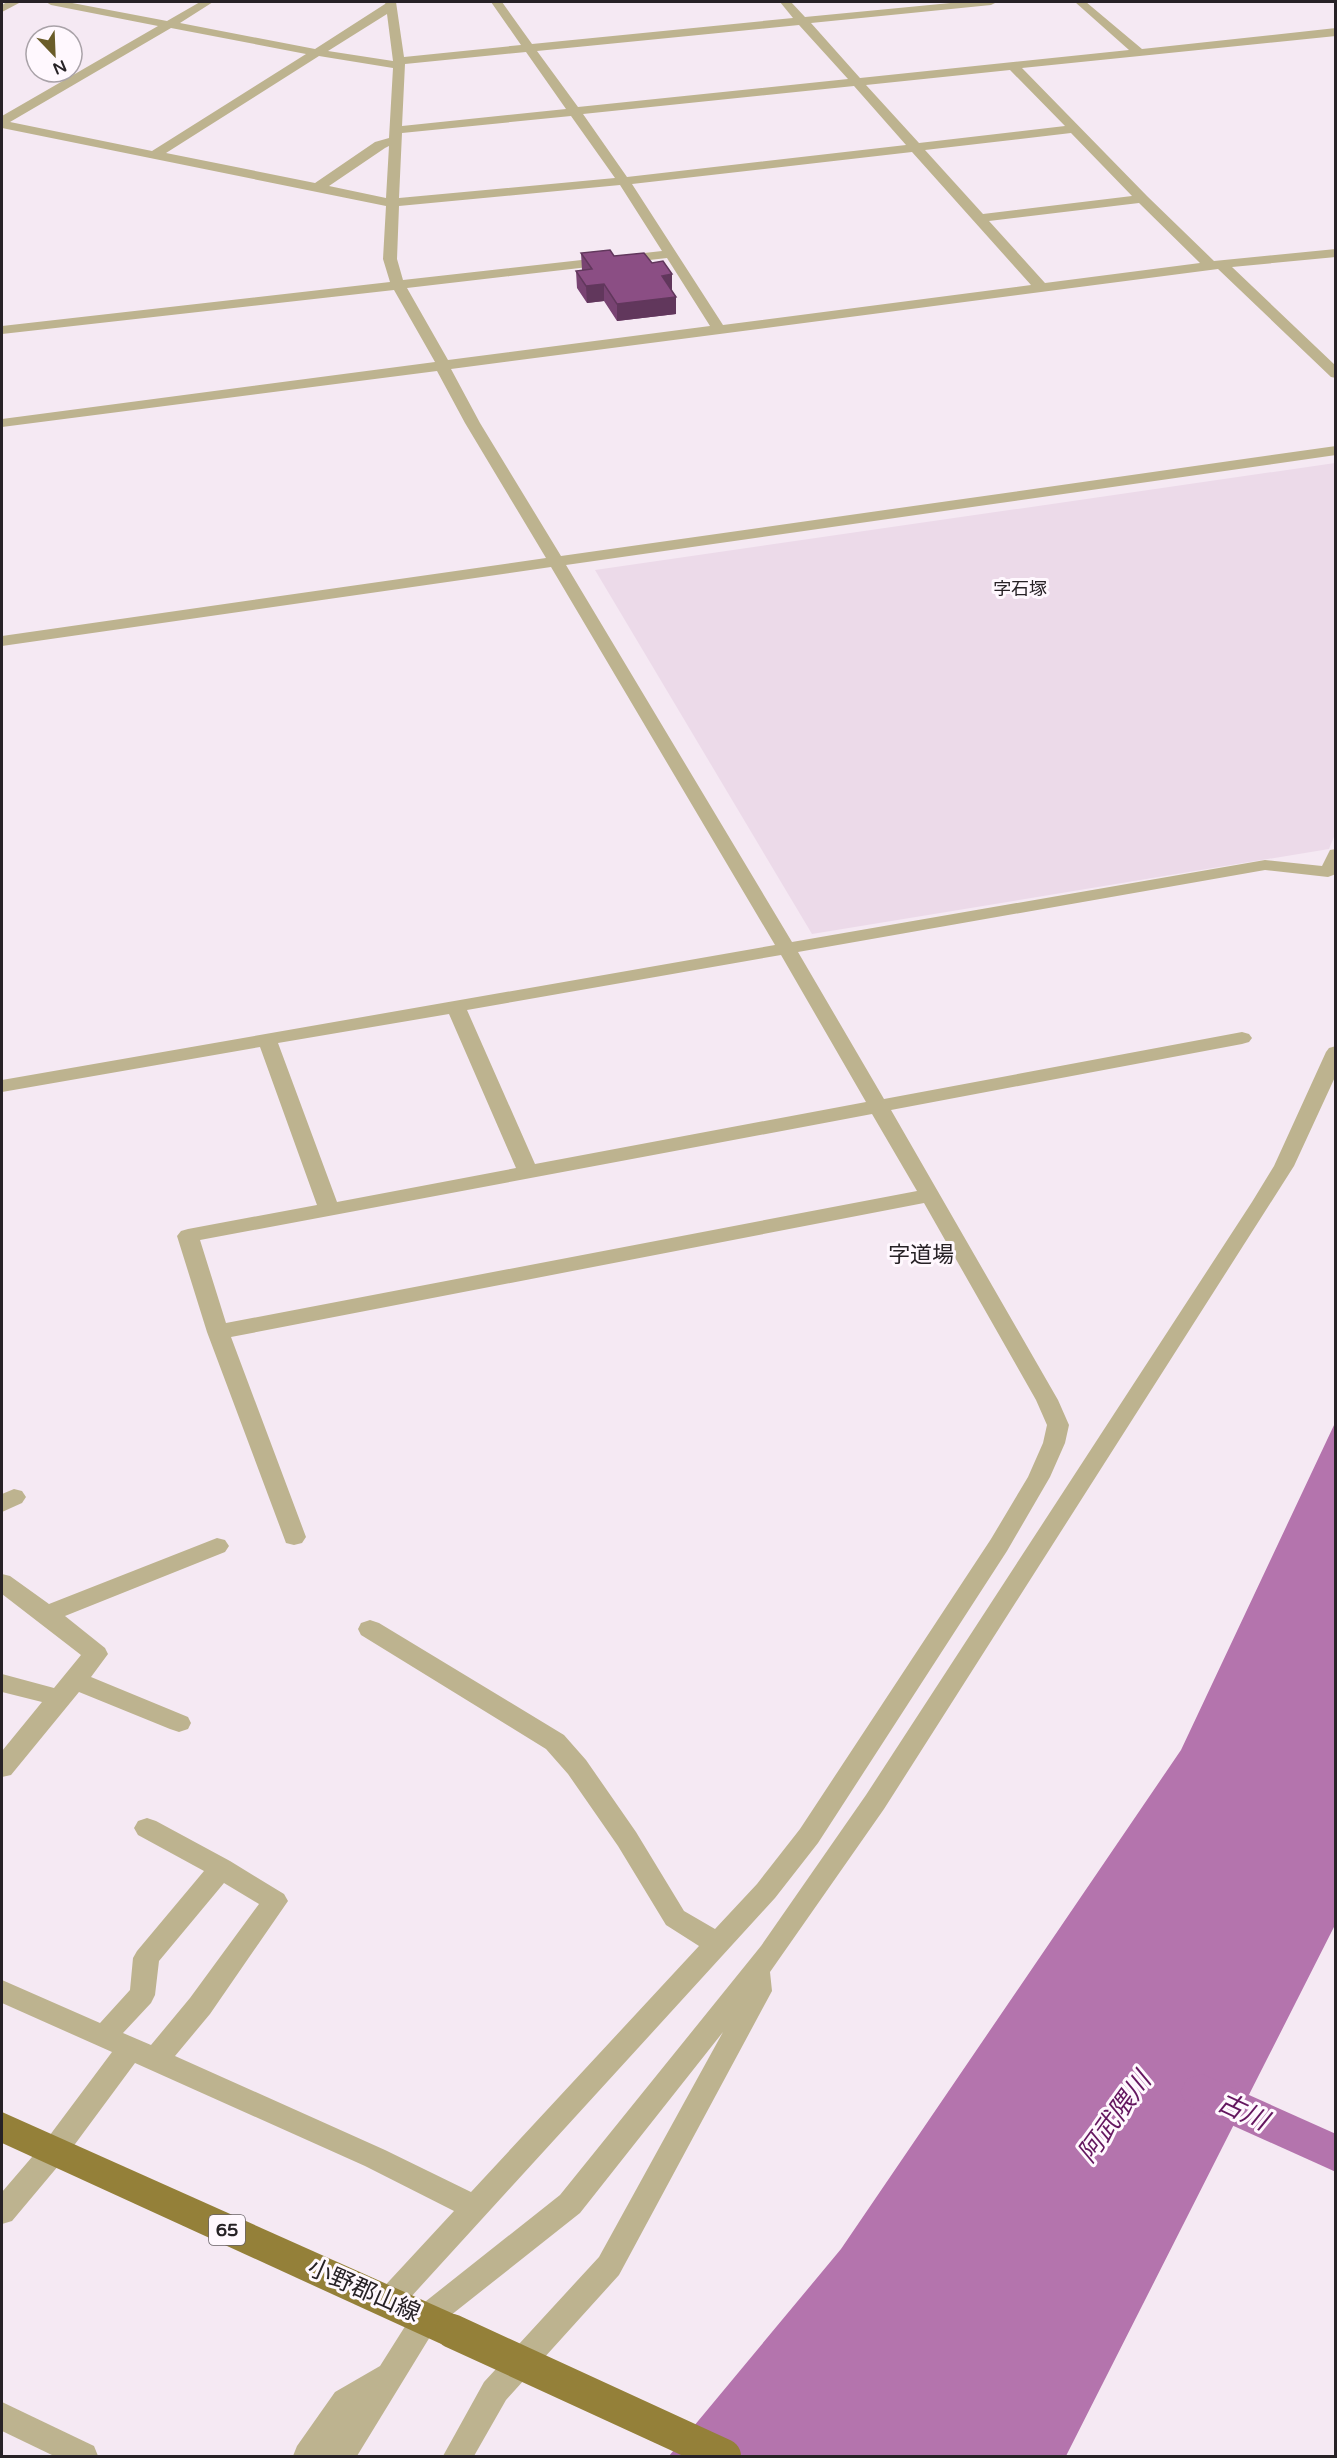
<svg xmlns="http://www.w3.org/2000/svg" width="1337" height="2458" viewBox="0 0 1337 2458" font-family="'Varela Round','Noto Sans JP',sans-serif">
  <style>
    .built { fill: #ecdae9 }
    .water { fill: #b474ad }
    .lines { fill: none; stroke-linecap: round; stroke-linejoin: round }
    .river { fill: #b474ad; fill-rule: evenodd }
    .minor { fill: #bdb38f; fill-rule: evenodd }
    .major { fill: #948039; fill-rule: evenodd }
    .major-bridge { stroke: #948039; stroke-width: 34 }
    .wall { fill: #784372 }
    .shaded-wall { fill: #61375c }
    .building { fill: #8b4e84; stroke: #61375c; stroke-width: 1.5 }
    .labels { text-anchor: middle; stroke-width: 6; stroke-linejoin: round; paint-order: stroke }
    .far-quarter-label { font-size: 18px; fill: #272226; stroke: #fff8fe }
    .shield { fill: #fff8fe; stroke: #686267; stroke-width: 1.5 }
    .shield-label { font-size: 18px; font-weight: bold; fill: #272226 }
    .quarter-label { font-size: 22px; fill: #272226; stroke: #fff8fe }
    .near-street-label { font-size: 24px; fill: #272226; stroke: #fff8fe }
    .near-water-label { font-size: 26px; font-style: italic; fill: #64165f; stroke: #fff8fe }
  </style>
  <rect width="100%" height="100%" fill="#f5e9f3"/>
  <path class="built" d="M1335 463 1336 832 1329 849 812 934 595 570Z"/>
  <path class="water" d="M1335 1423V1925L1066 2456H669L841 2249 1181 1750Z"/>
  <g class="lines">
    <path class="river" d="M1202 2074 1336 2134V2172L1187 2105 1180 2092 1187 2079Z"/>
    <g class="minor">
      <path d="M7 2H21L2 12V5Z"/>
      <path d="M46 2H67L167 21 200 2H213L180 23 315 49 385 4 386 2H396L404 57 521 45 491 2H502L532 44 793 18 780 2H791L805 17 961 2H997L991 5 811 23 860 78 1129 50 1075 2H1086L1142 49 1336 28V36L1022 68 1147 196 1214 261 1336 249V257L1232 267 1336 366V378L1331 377 1218 269 451 369 480 423 561 556 1336 446V455L566 565 792 942 1265 860 1322 866 1330 850 1336 849V874L1328 877 1265 870 798 952 884 1099 1242 1032 1249 1034 1252 1038 1249 1042 1242 1044 891 1110 1058 1400 1069 1425 1065 1443 1050 1477 1007 1551 818 1843 775 1898 399 2310 389 2314 379 2310 374 2301 379 2292 454 2211 365 2166 135 2063 64 2159 12 2221 2 2224V2192L44 2143 112 2052 2 2003V1980L100 2023 130 1990 133 1958 137 1951 204 1871 138 1835 134 1828 138 1821 147 1818 156 1821 230 1861 284 1894 288 1901 210 2014 175 2056 385 2150 471 2192 699 1946 666 1925 618 1846 568 1774 546 1749 361 1635 358 1629 361 1623 370 1620 379 1623 564 1735 586 1760 636 1832 684 1911 715 1929 757 1884 800 1829 991 1539 1028 1477 1043 1443 1047 1425 1036 1400 924 1203 231 1337 306 1537 302 1543 294 1545 286 1543 207 1332 177 1236 181 1231 188 1229 317 1205 260 1047 2 1092V1080L775 945 551 567 2 646V636L546 558 465 423 437 371 2 427V419L435 362 394 290 2 334V326L390 282 383 259 386 206 2 128V116L158 26 51 5ZM387 14 393 61 328 51ZM799 25 848 79 578 107 537 51ZM171 28 306 54 152 151 10 122ZM526 52 566 109 402 126 405 64ZM319 56 393 68 389 138 375 142 315 183 166 153ZM1010 70 1065 126 919 143 866 85ZM854 86 906 145 627 177 583 114ZM571 116 615 178 399 198 402 133ZM1071 133 1132 196 983 214 925 150ZM389 146 386 198 329 186 385 148ZM912 152 1031 285 723 325 632 184ZM620 185 662 251 403 280 397 259 399 206ZM1139 203 1200 263 1045 283 989 221ZM667 258 710 326 448 360 407 288ZM781 955 866 1102 535 1164 467 1010ZM449 1014 516 1168 337 1202 278 1043ZM872 1114 917 1191 226 1323 200 1240ZM224 1883 259 1904 190 1998 151 2045 123 2033 151 2003 155 1995 159 1961Z"/>
      <path d="M1336 1046V1075L1294 1166 884 1809 770 1972 772 1991 619 2275 506 2400 474 2456H443L484 2382 599 2257 723 2032 580 2213 436 2327 357 2456H293L297 2446 335 2392 380 2366 416 2309 560 2195 761 1946 866 1795 1252 1202 1274 1166 1326 1052 1329 1048Z"/>
      <path d="M14 1489 22 1491 26 1497 22 1503 2 1512V1494Z"/>
      <path d="M217 1538 225 1540 229 1546 225 1552 65 1616 105 1648 108 1654 91 1677 188 1717 191 1723 188 1729 179 1732 170 1729 79 1692 11 1775 2 1777V1751L42 1702 2 1692V1674L54 1688 81 1655 2 1594V1574L10 1576 49 1604Z"/>
      <path d="M2 2402 94 2446 98 2456H54L2 2431Z"/>
    </g>
    <path class="major" d="M2 2112 465 2319 471 2331 465 2343 452 2348 439 2343 2 2143Z"/>
    <path class="major-bridge" d="M452 2331 724 2456"/>
  </g>
  <path class="wall" d="M581 253 614 256 676 297V314L617 321 604 301 587 303 577 288 576 271 582 270Z"/>
  <g class="shaded-wall">
    <path d="M672 274V292L662 276Z"/>
    <path d="M604 284V301L587 303 586 286Z"/>
    <path d="M676 297V314L617 321V304Z"/>
  </g>
  <path class="building" d="M610 250 614 256 644 253 652 263 663 261 672 274 662 276 676 297 617 304 604 284 586 286 576 271 592 269 581 253Z"/>
  <g class="labels">
    <g class="far-quarter-label">
      <text x="1020" y="595">字石塚</text>
    </g>
    <rect class="shield" x="209" y="2215" width="36" height="30" rx="4.5"/>
    <g class="shield-label">
      <text x="227" y="2236">65</text>
    </g>
    <g class="quarter-label">
      <text x="921" y="1262">字道場</text>
    </g>
    <g class="near-street-label">
      <text transform="translate(364 2290) rotate(24)" y="8">小野郡山線</text>
    </g>
    <g class="near-water-label">
      <text transform="translate(1243 2111) rotate(25)" y="9">古川</text>
      <text transform="translate(1114 2117) rotate(-54)" y="9">阿武隈川</text>
    </g>
  </g>
  <rect width="1337" height="2458" fill="none" stroke="#272226" stroke-width="6"/>
  <g transform="translate(54 54) rotate(157)"><circle r="28" fill="#fff8fe" stroke="#a9a2a8" stroke-width="1.5"/>
  <path d="M0-4.5L10 22L0 15L-10 22Z" fill="#6a5c29"/>
  <text y="-9" font-size="16" font-weight="bold" text-anchor="middle" fill="#272226">N</text>
  </g>
</svg>
